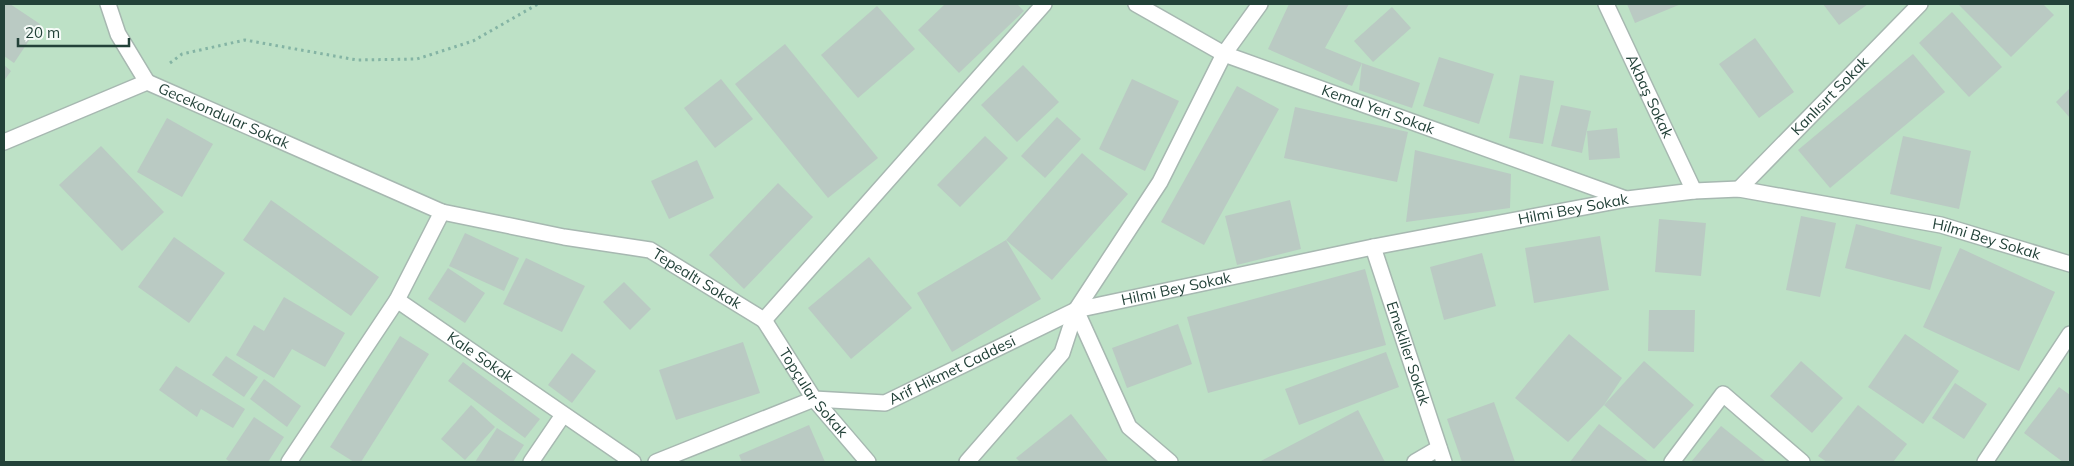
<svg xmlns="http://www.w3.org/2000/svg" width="2074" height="466" viewBox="0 0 2074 466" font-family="Mulish,sans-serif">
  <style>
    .green { fill: #bde1c6 }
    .building { fill: #bacac3 }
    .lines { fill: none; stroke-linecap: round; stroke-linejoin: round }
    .minor-casing { stroke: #a7b8b1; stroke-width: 18 }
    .tertiary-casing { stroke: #a7b8b1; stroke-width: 18 }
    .path { stroke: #84b4a4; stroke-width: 3; stroke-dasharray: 2.5 4; stroke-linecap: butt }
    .minor { stroke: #fff; stroke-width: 15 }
    .tertiary { stroke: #fff; stroke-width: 15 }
    .labels { text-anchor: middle; stroke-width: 4; stroke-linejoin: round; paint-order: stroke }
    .street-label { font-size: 15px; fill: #234239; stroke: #f6fbf8 }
  </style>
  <rect width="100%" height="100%" fill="#e5efea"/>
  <rect class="green" x="4" y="4" width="2066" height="458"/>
  <g class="building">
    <path d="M4 4H10L40 24 14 63 4 56Z"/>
    <path d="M945 4H1017L1024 11 959 73 918 30Z"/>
    <path d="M1289 4H1349L1325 48 1362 63 1352 86 1268 49Z"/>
    <path d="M1627 4H1681L1635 23Z"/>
    <path d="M1823 4H1868L1839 25Z"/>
    <path d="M1958 4H2043L2054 15 2011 57Z"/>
    <path d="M877 6 915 49 858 98 821 55Z"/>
    <path d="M1392 7 1411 28 1373 62 1354 41Z"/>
    <path d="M1952 12 2002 67 1969 97 1919 43Z"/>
    <path d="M1755 38 1794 92 1759 118 1719 64Z"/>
    <path d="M785 44 878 158 828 198 735 84Z"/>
    <path d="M1913 54 1945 92 1830 188 1798 150Z"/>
    <path d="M1439 57 1494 74 1479 124 1423 106Z"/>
    <path d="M1362 63 1420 83 1412 108 1359 90Z"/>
    <path d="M4 65 11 71 4 81Z"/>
    <path d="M1023 65 1059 102 1017 142 981 105Z"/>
    <path d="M1520 75 1554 81 1543 144 1509 138Z"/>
    <path d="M721 79 753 119 715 148 684 108Z"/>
    <path d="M1132 79 1179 101 1145 171 1099 149Z"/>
    <path d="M1237 86 1279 109 1204 245 1161 222Z"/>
    <path d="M2070 88V118L2056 102Z"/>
    <path d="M1561 105 1591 111 1582 153 1551 146Z"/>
    <path d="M1295 107 1408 132 1397 182 1284 158Z"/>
    <path d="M1057 117 1081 139 1045 178 1021 156Z"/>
    <path d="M167 118 213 144 182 197 137 172Z"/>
    <path d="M1617 128 1620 158 1589 160 1587 131Z"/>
    <path d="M985 136 1008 158 960 207 937 185Z"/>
    <path d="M1903 136 1971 151 1959 209 1890 194Z"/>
    <path d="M101 146 164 212 122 251 59 185Z"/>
    <path d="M1415 150 1511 174 1510 208 1406 222Z"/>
    <path d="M1082 153 1128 194 1052 280 1006 240Z"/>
    <path d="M697 160 714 198 669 219 651 181Z"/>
    <path d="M778 183 813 217 744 289 709 255Z"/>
    <path d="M271 200 379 277 351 316 243 240Z"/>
    <path d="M1290 200 1301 249 1237 265 1225 216Z"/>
    <path d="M1801 216 1836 223 1820 297 1786 290Z"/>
    <path d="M1659 219 1706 223 1701 276 1655 272Z"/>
    <path d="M1856 224 1942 247 1930 290 1845 268Z"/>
    <path d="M465 233 519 258 504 291 449 266Z"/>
    <path d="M1600 236 1609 290 1534 303 1525 248Z"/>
    <path d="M174 237 225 273 189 323 138 287Z"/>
    <path d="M1006 240 1041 299 952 352 917 293Z"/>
    <path d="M1960 248 2055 292 2019 371 1923 327Z"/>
    <path d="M1482 253 1496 306 1444 320 1430 267Z"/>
    <path d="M869 257 912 308 851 359 808 308Z"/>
    <path d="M526 258 585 286 562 332 503 304Z"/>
    <path d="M448 268 485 293 465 323 428 299Z"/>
    <path d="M1365 269 1386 345 1208 393 1187 317Z"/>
    <path d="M624 282 651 309 630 330 603 302Z"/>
    <path d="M284 297 345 333 325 367 292 349 274 378 236 355 254 325 264 331Z"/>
    <path d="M1649 310H1695L1694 352 1648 351Z"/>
    <path d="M1178 324 1192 364 1127 388 1112 348Z"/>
    <path d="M1569 334 1622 378 1604 405 1568 442 1515 398Z"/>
    <path d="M1905 334 1959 371 1923 424 1868 387Z"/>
    <path d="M400 336 429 354 361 462H354L330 447Z"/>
    <path d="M743 342 760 393 676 420 659 370Z"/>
    <path d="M1386 352 1399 387 1299 425 1285 389Z"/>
    <path d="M572 353 596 371 572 403 548 385Z"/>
    <path d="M226 356 258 377 244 397 212 375Z"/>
    <path d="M1644 361 1694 405 1654 449 1604 405Z"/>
    <path d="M1801 361 1843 398 1812 433 1770 396Z"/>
    <path d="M463 362 540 419 525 438 448 381Z"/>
    <path d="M176 366 245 409 233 428 201 409 197 417 159 390Z"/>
    <path d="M264 379 301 406 287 427 250 399Z"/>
    <path d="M1955 383 1987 404 1964 439 1932 418Z"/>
    <path d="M2059 387 2070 395V462H2063L2024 433Z"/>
    <path d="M1494 402 1515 462H1462L1447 419Z"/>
    <path d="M471 405 495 427 465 460 441 439Z"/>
    <path d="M1858 405 1907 444 1893 462H1827L1818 456Z"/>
    <path d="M1358 410 1385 462H1259Z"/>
    <path d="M1071 414 1108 461 1020 462 1016 458Z"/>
    <path d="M254 417 284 437 268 462H230L226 459Z"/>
    <path d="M1599 424 1649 462H1570Z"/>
    <path d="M809 425 825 462H742L739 455Z"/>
    <path d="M1721 426 1766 462H1691Z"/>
    <path d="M497 428 524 445 513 462H475Z"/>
  </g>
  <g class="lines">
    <defs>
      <g id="minor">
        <path d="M108 4 118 34 147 82"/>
        <path id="s1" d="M1136 4 1224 54 1626 199"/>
        <path id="s2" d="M1606 4 1694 191"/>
        <path id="s3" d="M4 142 147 82 442 212"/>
        <path id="s4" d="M1739 189 1920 4"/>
        <path id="s5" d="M1373 247 1444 462"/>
        <path id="s6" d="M397 300 633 462"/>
        <path d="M1076 310 1129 427 1170 462"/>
        <path id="s7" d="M764 320 814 399 868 462"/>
        <path id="s8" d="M289 462 397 300 442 212 564 237 650 250 764 320 1044 4"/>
        <path d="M531 462 563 415"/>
        <path id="s9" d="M656 462 814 399 885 403 1076 310 1373 247 1627 199 1694 191 1739 189 1941 225 2070 264"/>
        <path d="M1415 462 1439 448"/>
        <path d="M1672 462 1723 394 1802 462"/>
        <path d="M1985 462 2070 334"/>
      </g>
      <path id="tertiary" d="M967 462 1062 353 1076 310 1160 182 1224 54 1260 4"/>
    </defs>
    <use href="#minor" class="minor-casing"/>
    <use href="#tertiary" class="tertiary-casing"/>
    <path class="path" d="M170 63 182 54 245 40 357 60 417 59 473 41 538 4"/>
    <use href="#minor" class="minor"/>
    <use href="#tertiary" class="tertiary"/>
  </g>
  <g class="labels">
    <g class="street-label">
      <text dy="5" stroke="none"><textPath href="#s4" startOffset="130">Kanlısırt Sokak</textPath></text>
      <text dy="5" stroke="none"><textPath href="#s2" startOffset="102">Akbaş Sokak</textPath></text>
      <text dy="5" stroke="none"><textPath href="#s1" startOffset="265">Kemal Yeri Sokak</textPath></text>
      <text dy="5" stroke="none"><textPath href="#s3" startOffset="239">Gecekondular Sokak</textPath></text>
      <text dy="5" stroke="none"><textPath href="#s9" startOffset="961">Hilmi Bey Sokak</textPath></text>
      <text dy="5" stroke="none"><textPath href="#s9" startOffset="1381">Hilmi Bey Sokak</textPath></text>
      <text dy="5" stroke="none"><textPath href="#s8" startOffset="560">Tepealtı Sokak</textPath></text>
      <text dy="5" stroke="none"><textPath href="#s9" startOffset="556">Hilmi Bey Sokak</textPath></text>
      <text dy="5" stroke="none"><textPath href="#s5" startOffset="112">Emekliler Sokak</textPath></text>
      <text dy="5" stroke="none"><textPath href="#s6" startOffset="101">Kale Sokak</textPath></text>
      <text dy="5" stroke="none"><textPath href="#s9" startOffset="316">Arif Hikmet Caddesi</textPath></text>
      <text dy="5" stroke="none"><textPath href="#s7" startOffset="88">Topçular Sokak</textPath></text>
    </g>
  </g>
  <rect width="2074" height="466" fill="none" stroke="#234239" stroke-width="10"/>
  <path d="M18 38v8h111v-8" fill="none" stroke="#234239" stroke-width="2.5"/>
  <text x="25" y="38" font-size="15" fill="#234239" stroke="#f6fbf8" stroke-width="4" paint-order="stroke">20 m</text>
</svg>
